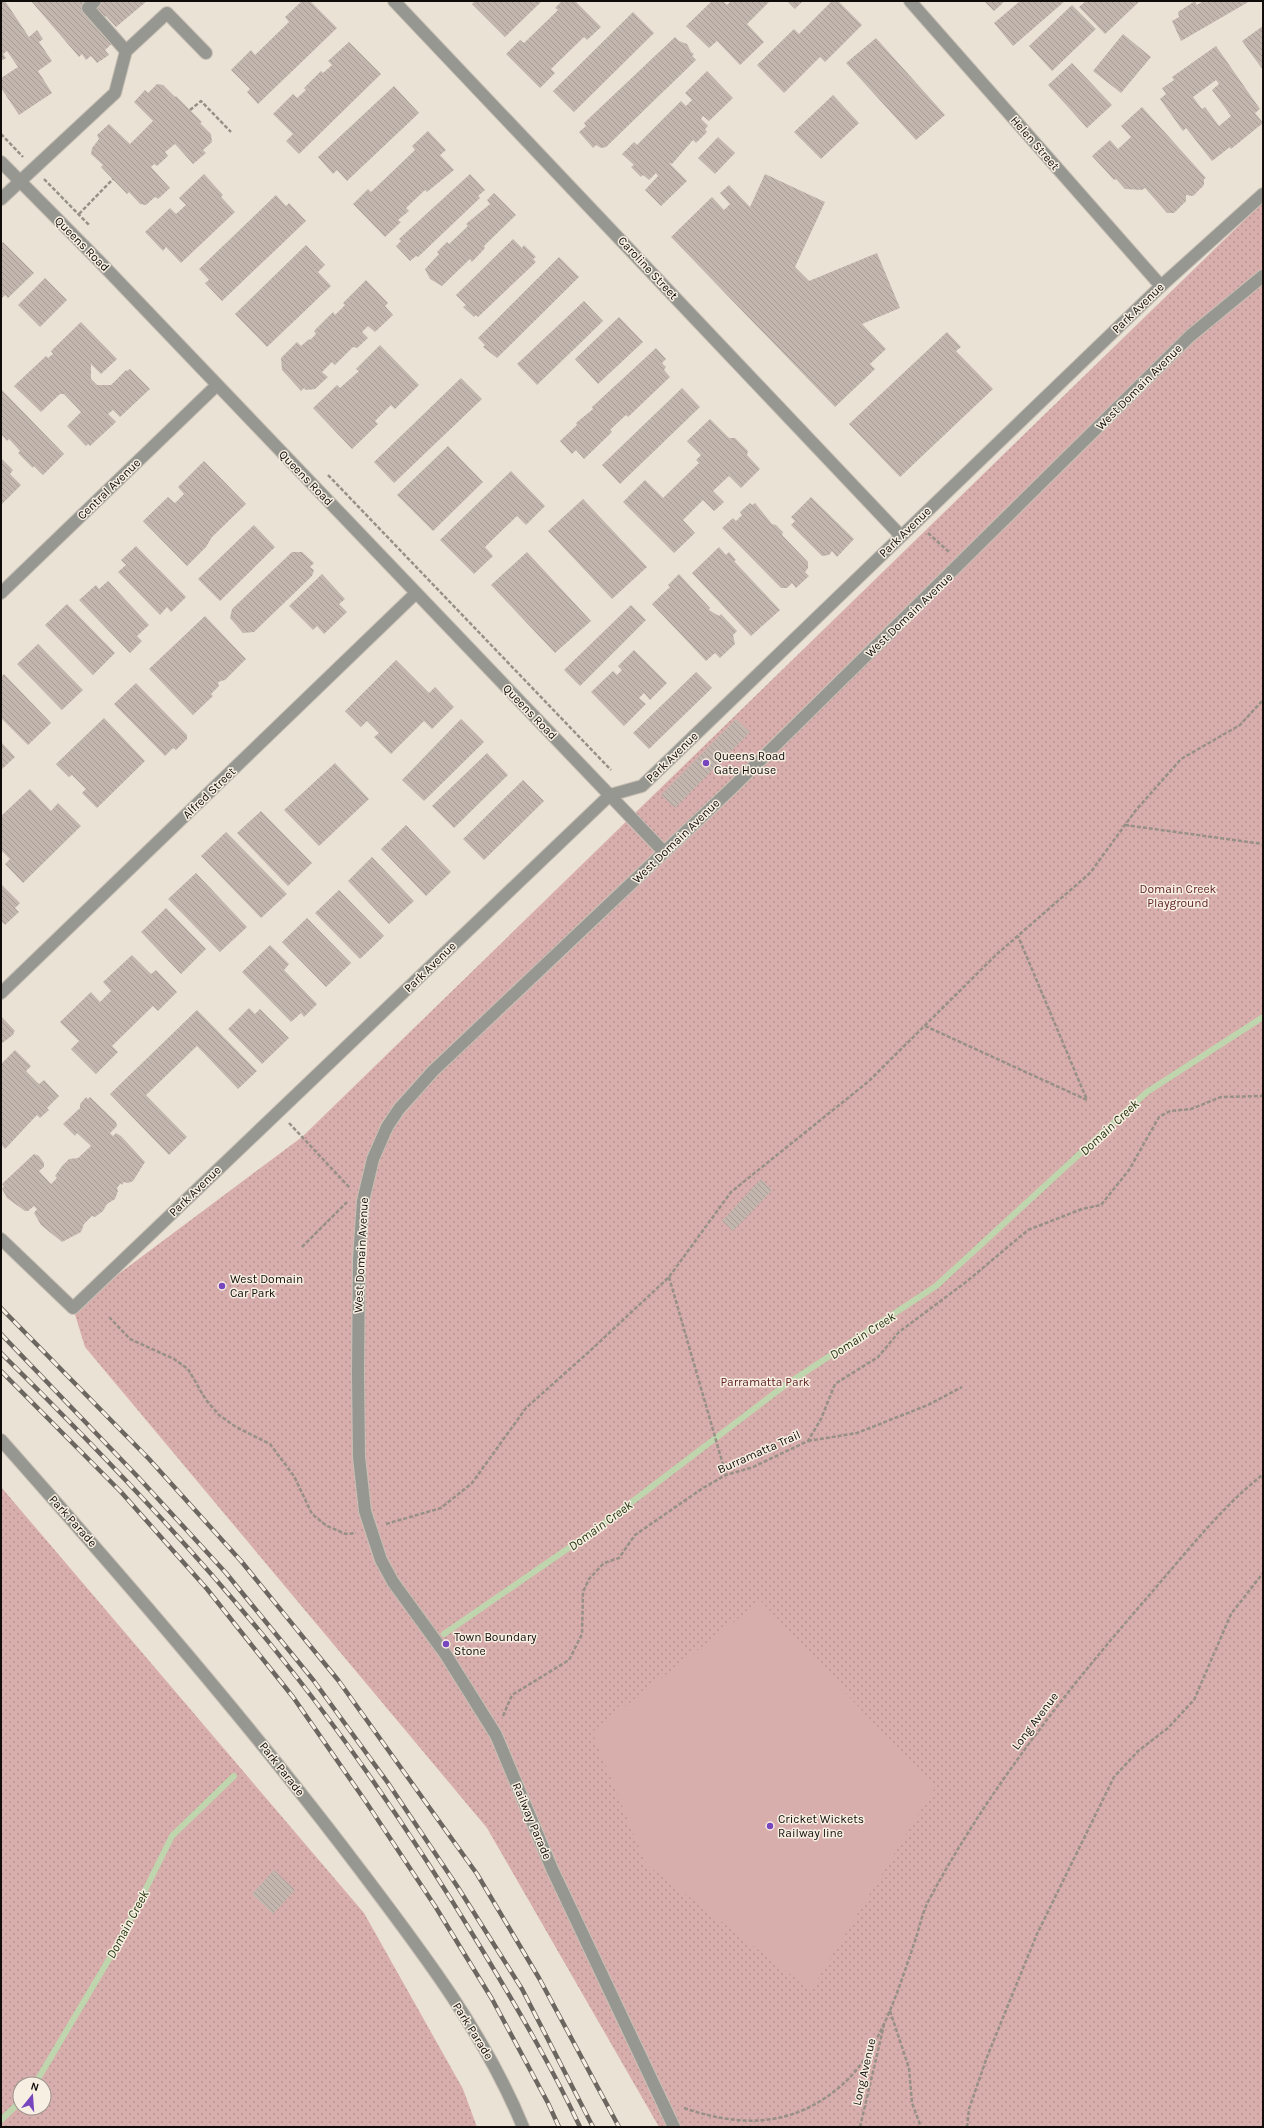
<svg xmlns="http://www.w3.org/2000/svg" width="1264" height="2128" viewBox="0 0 1264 2128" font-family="Karla,sans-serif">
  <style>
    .park { fill: url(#park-dots); fill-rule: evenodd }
    .garden { fill: #d8aeac }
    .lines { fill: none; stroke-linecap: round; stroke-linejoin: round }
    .stream { stroke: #bed5ad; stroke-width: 6 }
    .building { fill: url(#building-back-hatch); fill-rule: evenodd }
    .minor-casing { stroke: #c8c0b5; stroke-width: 14 }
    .path { stroke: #969087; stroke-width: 2.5; stroke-dasharray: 4 2; stroke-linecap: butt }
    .minor { stroke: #979791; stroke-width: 12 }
    .rail-casing { stroke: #6c6660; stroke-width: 4.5 }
    .rail { stroke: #f8efe3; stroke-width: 3; stroke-dasharray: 9; stroke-linecap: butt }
    .poi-dot { fill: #7745bd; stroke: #f8efe3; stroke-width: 1.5 }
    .labels { text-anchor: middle; stroke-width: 3; stroke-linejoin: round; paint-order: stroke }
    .street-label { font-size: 12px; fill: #0f0c09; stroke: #f8efe3 }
    .poi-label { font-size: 12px; fill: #0f0c09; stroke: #f8efe3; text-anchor: start }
    .park-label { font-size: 12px; fill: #5f2324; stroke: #f8efe3 }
    .water-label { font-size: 13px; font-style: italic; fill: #1c3106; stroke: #f8efe3 }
  </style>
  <defs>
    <pattern id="park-dots" width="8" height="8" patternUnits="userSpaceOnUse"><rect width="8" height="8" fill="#d8aeac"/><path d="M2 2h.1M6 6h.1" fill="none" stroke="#b89493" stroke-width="1.8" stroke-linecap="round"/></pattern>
    <pattern id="building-back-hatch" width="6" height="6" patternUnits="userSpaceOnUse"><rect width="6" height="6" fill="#c3b6af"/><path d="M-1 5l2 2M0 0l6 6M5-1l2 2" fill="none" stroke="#a69b95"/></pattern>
  </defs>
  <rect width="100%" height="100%" fill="#ebe2d6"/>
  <g class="park">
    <path d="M1263 202V2127H659L487 1828 85 1347 73 1308 302 1137Z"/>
    <path d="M1 1487 364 1913 463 2089 477 2127H1ZM20 2084H44V2108H20Z"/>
  </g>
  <path class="garden" d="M761 1601 934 1789 811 1990 646 1864 592 1732Z"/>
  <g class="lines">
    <g class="stream">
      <path d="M444 1634 599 1527 784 1386 936 1286 1147 1092 1263 1017"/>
      <path d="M35 2084 121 1939 172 1836 234 1776"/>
      <path d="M1 2120 20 2102"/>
    </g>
  </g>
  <g class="building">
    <path d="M2 1H5L29 37 37 30 43 39 39 42 52 61 38 71 52 93 19 115 1 88V78L18 67 7 51 3 54 6 58 1 61Z"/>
    <path d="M31 1H85L93 10 103 1H147L116 27 106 16 101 20 117 39 105 50 109 55 97 63 91 56 86 60 82 54 79 57Z"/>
    <path d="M302 1H310L337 28 258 104 247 92 250 89 231 70 251 50 255 55 289 22 285 17Z"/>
    <path d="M475 1H542L505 37 472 4Z"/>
    <path d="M562 1H575L601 27 587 40 584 37 551 69 555 73 540 88 506 54 520 40 524 43 558 10 555 8Z"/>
    <path d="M712 1H723L727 5 731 1H770L747 24 764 42 740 65 717 41 709 48 686 26Z"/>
    <path d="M787 1H803L795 9Z"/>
    <path d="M832 1H838L862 25 825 62 820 57 784 93 757 65 794 29 799 34Z"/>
    <path d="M984 1H1005L994 11Z"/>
    <path d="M1020 1H1065L1013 46 994 23Z"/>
    <path d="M1086 1H1140L1105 34 1079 7Z"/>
    <path d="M1195 1 1197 5 1203 1H1250L1181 41 1172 21 1179 17 1178 12Z"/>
    <path d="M1072 5 1096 29 1052 71 1029 46Z"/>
    <path d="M633 12 654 33 574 112 553 91Z"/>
    <path d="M1263 26V70L1242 41Z"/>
    <path d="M1123 34 1151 57 1121 93 1093 71Z"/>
    <path d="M675 37 679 41 687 44 691 52 694 54 692 56 696 60 606 147 601 148 596 145 593 148 579 132 586 126 584 123Z"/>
    <path d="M876 38 945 115 916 140 846 63Z"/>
    <path d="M349 42 381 74 299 154 286 141 293 134 273 114 293 94 297 98 306 90 304 88 321 71 323 73 332 65 328 61Z"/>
    <path d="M1216 46 1260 109 1255 113 1263 123 1231 149 1230 147 1212 161 1186 128 1183 131 1160 99 1166 94 1162 88 1174 80 1172 77ZM1216 80 1219 84 1212 90 1231 116 1219 126 1205 107 1202 109 1193 97Z"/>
    <path d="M1072 63 1112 105 1087 128 1048 85Z"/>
    <path d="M707 71 733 98 709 121 703 116 701 119 708 126 705 129 707 132 696 143 693 140 672 164 669 163 687 181 661 206 645 190 658 176 656 173 649 180 643 175 641 177 631 167 634 165 622 154 634 142 637 145 681 101 686 106 692 100 685 93Z"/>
    <path d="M157 84 163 85 175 97 176 96 202 122 200 123 211 134 212 142 203 150 206 153 193 164 175 144 165 152 168 156 157 166 154 164 151 167 170 188 158 199 155 197 146 205 140 204 129 192 127 194 101 167 103 165 91 154 92 148 99 139 97 135 109 124 130 144 153 121 134 102 145 90 148 93Z"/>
    <path d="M394 86 419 113 347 181 337 170 333 174 318 157Z"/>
    <path d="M833 95 859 123 821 159 794 132Z"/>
    <path d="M1142 107 1206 178 1204 179V185L1193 196 1186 195V201L1174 213H1167L1145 188 1142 190 1125 189 1116 179 1114 180 1092 156 1110 140 1118 149 1131 137 1121 126Z"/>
    <path d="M428 131 446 150 440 155 454 170 427 192 425 190 406 208 409 211 398 220 401 222 385 237 353 204 368 189 371 192 415 150 412 146Z"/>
    <path d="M718 137 735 153 715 174 698 158Z"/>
    <path d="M204 174 223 195 221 197 235 212 181 263 166 247 163 251 145 232 170 208 176 214 186 205 179 198Z"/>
    <path d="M470 174 485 190 478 196 480 198 418 257 416 256 410 261 396 246 401 241 399 239Z"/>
    <path d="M765 174 825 202 795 267 809 281 877 253 900 308 862 324 886 349 870 364 875 369 835 407 671 237 712 197 724 210 730 204 720 193 729 185 750 207Z"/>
    <path d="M494 193 516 215 484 246 485 248 472 262 470 259 442 286 430 279 425 269 439 254 437 252 447 242 449 244 468 226 466 224 490 204 487 200Z"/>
    <path d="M276 195 286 206 289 203 306 221 222 301 205 283 209 280 199 269Z"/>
    <path d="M513 239 522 248 524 245 536 257 533 259 536 262 478 317 476 315 474 317 463 307 466 305 456 295Z"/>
    <path d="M3 242 34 273 8 298 5 295 1 299V244Z"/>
    <path d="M306 245 325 265 318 272 331 286 267 347 235 314Z"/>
    <path d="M559 257 579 277 497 358 483 347 485 345 478 338Z"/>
    <path d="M45 278 67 300 40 327 18 305Z"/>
    <path d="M366 280 388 303 385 306 393 315 375 332 368 326 362 332 368 338 357 348 353 347 335 365 332 362 322 372 328 377 315 389 306 390 304 388 301 391 282 370 281 358 297 342 301 346 309 339 310 340 316 334 314 331 333 312 335 315 345 305 343 303Z"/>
    <path d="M584 301 603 321 537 385 517 364Z"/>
    <path d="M619 317 643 342 598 384 575 359Z"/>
    <path d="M81 322 117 359 101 374 91 364V379L97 385H111L126 370 127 371 130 369 150 389 120 417 113 410 108 414 116 422 90 446 88 444 86 446 67 426 81 412 64 394H60L41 412 14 386 46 356 48 358 53 354 51 351Z"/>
    <path d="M947 332 961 347 956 351 993 389 900 477 849 424Z"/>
    <path d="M380 345 419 385 395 409 391 405 375 421 378 424 352 449 313 408 337 385 340 388 359 371 356 369Z"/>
    <path d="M656 348 666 359 662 363 666 367 664 370 670 377 628 417 626 415 610 430 612 432 584 459 576 450 572 454 560 441 577 425 576 423 593 409 592 407Z"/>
    <path d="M461 378 482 399 394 483 374 462Z"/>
    <path d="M682 388 700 407 620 484 602 465Z"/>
    <path d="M1 389 64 454 43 475 34 466 33 468 18 453 20 451 9 439 7 441 1 434Z"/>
    <path d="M710 419 729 438H735L748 451 747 455 760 469 741 488 729 476 713 491 724 502 714 511 703 500 683 520 695 533 674 553 623 502 645 480 663 498 699 463 696 460 701 455 687 441Z"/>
    <path d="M448 446 483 482 433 531 397 495Z"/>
    <path d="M1 458 13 470 10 474 21 485 1 505Z"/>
    <path d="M204 461 246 504 212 537 206 547 187 566 143 521 168 497 175 503 184 494 178 487Z"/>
    <path d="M511 471 545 506 526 525 517 516 485 547 493 556 474 574 440 540Z"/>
    <path d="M811 497 854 539 837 557 832 551 829 555 822 556 791 525 795 521 791 517Z"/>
    <path d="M583 499 647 567 612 599 548 531Z"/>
    <path d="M750 503 752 505 755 503 772 524 776 525 783 532 782 535 808 562V568L805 572 809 576 796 588 792 583 787 588H781L722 528 733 518 736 521 742 515 740 512Z"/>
    <path d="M254 525 275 547 220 601 198 579Z"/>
    <path d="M136 546 186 597 171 612 167 607 160 615 118 572 126 565 121 560Z"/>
    <path d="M719 547 726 555 729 552 736 560 734 561 780 610 751 636 692 573Z"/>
    <path d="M292 552H302L314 563 310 567 314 570 312 576 254 632 243 633 230 618 232 609Z"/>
    <path d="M527 552 591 621 555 653 491 585Z"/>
    <path d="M322 574 345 599 339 604 347 612 324 634 317 626 313 630 289 606Z"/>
    <path d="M679 574 710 608 709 610 719 616 721 614 737 631 733 635 735 644 720 658 715 653 706 661 652 604 670 587 668 585Z"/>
    <path d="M108 581 149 625 137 636 142 641 130 653 79 600 96 585 99 589Z"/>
    <path d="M67 604 115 653 93 675 45 625Z"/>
    <path d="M631 605 646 620 580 686 564 670Z"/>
    <path d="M205 616 246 659 225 680 218 682 219 686 211 694 213 696 193 715 149 669Z"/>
    <path d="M38 644 83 690 62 710 17 664Z"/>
    <path d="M634 650 667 683 650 700 644 693 639 698 646 704 624 726 591 692 613 671 617 675 622 670 618 666Z"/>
    <path d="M396 660 429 693 435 687 454 707 432 729 424 721 391 754 374 737 379 733 367 721 361 727 345 711Z"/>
    <path d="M696 672 712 688 649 749 633 733Z"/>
    <path d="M4 674 51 723 28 745 1 718V677Z"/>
    <path d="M136 683 187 735V739L176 750 173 748 165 756 114 704Z"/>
    <path d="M104 718 145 761 97 808 82 793 86 789 72 775 69 777 56 764Z"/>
    <path d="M461 719 484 742 424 801 402 780Z"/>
    <path d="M736 719 750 732 675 808 661 795Z"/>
    <path d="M1 742 15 757 1 770Z"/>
    <path d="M487 753 508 775 454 828 432 806Z"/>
    <path d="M335 763 369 799 319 846 284 810Z"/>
    <path d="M523 780 544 801 484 860 463 839Z"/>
    <path d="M30 789 51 811 58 803 81 826 23 883 5 864 10 859 1 850V816Z"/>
    <path d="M261 811 312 863 288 886 237 833Z"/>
    <path d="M406 825 451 872 426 896 381 849Z"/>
    <path d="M226 832 287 894 261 918 201 856Z"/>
    <path d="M372 857 414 901 389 924 348 881Z"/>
    <path d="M196 873 247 927 220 952 168 899Z"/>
    <path d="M1 884 20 903 15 908 19 912 5 925 1 921Z"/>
    <path d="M339 890 384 936 360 959 315 913Z"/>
    <path d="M166 908 206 949 181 974 141 932Z"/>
    <path d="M307 918 351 963 326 987 282 942Z"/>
    <path d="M270 945 289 964 284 970 317 1004 304 1017 301 1013 291 1022 242 972Z"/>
    <path d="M132 955 151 974 156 970 177 992 158 1011 153 1006 112 1046 118 1052 96 1074 71 1049 79 1041 60 1022 91 992 100 1002 111 991 103 982Z"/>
    <path d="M249 1008 255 1014 260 1009 289 1038 262 1064 228 1029Z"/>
    <path d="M197 1010 257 1071 238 1089 197 1046 146 1095 187 1137 169 1155 110 1094Z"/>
    <path d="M1 1016 15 1031 13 1033 14 1034 1 1044Z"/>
    <path d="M15 1050 31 1066 26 1071 39 1084 44 1080 59 1096 47 1108 49 1110 40 1118 37 1115 5 1149 1 1144V1064Z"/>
    <path d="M86 1097 88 1099 90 1097 116 1122 117 1126 110 1133 113 1136 116 1133 121 1136 145 1162 133 1181 128 1183 124 1182 122 1185 121 1183 117 1188 118 1191 115 1199 107 1204 103 1211 95 1217 92 1216 84 1224 81 1232 62 1242 41 1225 34 1213 37 1209 34 1206 28 1211H25L7 1198 2 1189 4 1186 2 1184 34 1154 39 1156 44 1163V1167L39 1171 51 1184 57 1178 55 1176 62 1166 69 1159 78 1158 91 1146 77 1133 75 1136 63 1124 80 1108V1104Z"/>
    <path d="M761 1179 772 1190 733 1231 722 1221Z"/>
    <path d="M274 1870 295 1890 273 1914 252 1894Z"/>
  </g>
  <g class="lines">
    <defs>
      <g id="minor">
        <path d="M95 1 88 8 126 51"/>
        <path d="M394 1 901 536"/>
        <path d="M910 1 1161 286"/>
        <path d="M1 162 99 261 664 852"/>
        <path d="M1 199 115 93 126 51 167 13 206 53"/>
        <path d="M1 593 217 385"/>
        <path d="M1 993 416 593"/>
        <path d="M1 1239 73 1308 610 795 642 786 1161 286 1263 194"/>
        <path d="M1 1440C124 1579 246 1719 358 1867 420 1949 484 2032 523 2127"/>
        <path d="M674 2127 552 1869 496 1735 446 1655 393 1582 381 1560 365 1511 359 1457 358 1374 359 1259 363 1201 373 1159 387 1127 399 1109 433 1071 733 787 1190 336 1263 276"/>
      </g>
    </defs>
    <use href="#minor" class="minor-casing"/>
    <g class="path">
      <path d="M190 110 201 101 231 132"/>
      <path d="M1 134 23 157"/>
      <path d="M44 179 90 226"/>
      <path d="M79 214 113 179"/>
      <path d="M328 475 611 770"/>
      <path d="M928 533 949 552"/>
      <path d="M1125 825 1263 844"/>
      <path d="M925 1026 1087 1100 1018 936"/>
      <path d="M289 1123 350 1188"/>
      <path d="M302 1247 347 1202"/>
      <path d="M669 1277 726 1475"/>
      <path d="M109 1317 130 1339 174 1359 188 1369 206 1400 219 1415 236 1427 270 1444 294 1476 312 1514 327 1526 346 1534 356 1533"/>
      <path d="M808 1441 857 1433 928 1405 962 1387"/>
      <path d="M386 1524 441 1508 472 1483 526 1408 592 1349 669 1277 731 1192 869 1081 997 954 1090 873 1136 810 1181 759 1240 725 1263 700"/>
      <path d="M503 1716 512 1695 569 1660 582 1634 583 1592 589 1579 604 1563 619 1558 635 1535 703 1488 726 1475 753 1467 808 1441 821 1419 835 1384 878 1357 899 1332 966 1282 1028 1230 1082 1209 1101 1205 1129 1170 1159 1117 1170 1111 1191 1109 1221 1097 1263 1096"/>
      <path d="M890 2011 909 2068 912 2103 921 2127"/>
      <path d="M684 2108C742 2128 794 2127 842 2085 880 2052 900 1985 916 1938 920 1925 923 1910 930 1898 989 1788 1070 1686 1152 1592 1177 1563 1202 1532 1229 1505 1239 1494 1252 1484 1263 1474"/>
      <path d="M860 2127 884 2025"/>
      <path d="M967 2127 969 2109 987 2057 1037 1934 1114 1777 1138 1751 1168 1728 1194 1700 1231 1614 1263 1573"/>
    </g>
    <use href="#minor" class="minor"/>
    <defs>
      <g id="rail">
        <path d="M1 1308 149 1459 241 1561 338 1680 477 1874 539 1978 619 2127"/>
        <path d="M1 1334 138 1477 226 1573 314 1681 388 1783 459 1889 522 1989 593 2127"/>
        <path d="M1 1353C111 1462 218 1574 312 1697 373 1777 429 1862 481 1948 516 2006 551 2065 580 2127"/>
        <path d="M1 1371 121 1492 207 1589 293 1697 366 1802 435 1906 492 1999 548 2103 559 2127"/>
      </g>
    </defs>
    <use href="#rail" class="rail-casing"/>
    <use href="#rail" class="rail"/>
  </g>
  <g class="poi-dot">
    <circle cx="706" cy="763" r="4"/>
    <circle cx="222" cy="1286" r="4"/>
    <circle cx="446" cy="1644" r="4"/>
    <circle cx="770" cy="1826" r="4"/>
  </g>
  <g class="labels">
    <g class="street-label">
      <text transform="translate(1035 143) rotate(49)" y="4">Helen Street</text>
      <text transform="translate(82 244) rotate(45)" y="4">Queens Road</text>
      <text transform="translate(648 268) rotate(47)" y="4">Caroline Street</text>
      <text transform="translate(1138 308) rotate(-44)" y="4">Park Avenue</text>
      <text transform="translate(1139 387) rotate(-45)" y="4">West Domain Avenue</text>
      <text transform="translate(306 478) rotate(46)" y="4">Queens Road</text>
      <text transform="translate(109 489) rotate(-44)" y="4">Central Avenue</text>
      <text transform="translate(905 532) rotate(-44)" y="4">Park Avenue</text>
      <text transform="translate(909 615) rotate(-44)" y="4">West Domain Avenue</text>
      <text transform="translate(530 712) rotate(46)" y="4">Queens Road</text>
      <text transform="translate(672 757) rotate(-44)" y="4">Park Avenue</text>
      <text transform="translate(209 793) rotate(-44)" y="4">Alfred Street</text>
      <text transform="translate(676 841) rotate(-44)" y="4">West Domain Avenue</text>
      <text transform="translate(430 967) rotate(-44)" y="4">Park Avenue</text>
      <text transform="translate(195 1191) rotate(-44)" y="4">Park Avenue</text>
      <text transform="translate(361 1255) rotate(-87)" y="4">West Domain Avenue</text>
      <text transform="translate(759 1452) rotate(-24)" y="4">Burramatta Trail</text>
      <text transform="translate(73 1521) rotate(48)" y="4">Park Parade</text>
      <text transform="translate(1035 1721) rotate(-53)" y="4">Long Avenue</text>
      <text transform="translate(282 1769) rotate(52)" y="4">Park Parade</text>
      <text transform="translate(532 1821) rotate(67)" y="4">Railway Parade</text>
      <text transform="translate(473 2031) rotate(58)" y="4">Park Parade</text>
      <text transform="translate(864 2072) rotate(-77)" y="4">Long Avenue</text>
    </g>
    <g class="poi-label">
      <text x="714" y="760">Queens Road<tspan x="714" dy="14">Gate House</tspan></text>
      <text x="230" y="1283">West Domain<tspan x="230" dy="14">Car Park</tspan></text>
      <text x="454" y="1641">Town Boundary<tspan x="454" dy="14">Stone</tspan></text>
      <text x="778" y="1823">Cricket Wickets<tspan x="778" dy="14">Railway line</tspan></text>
    </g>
    <g class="park-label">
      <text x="1178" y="893">Domain Creek<tspan x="1178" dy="14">Playground</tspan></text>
      <text x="765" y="1386">Parramatta Park</text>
    </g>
    <g class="water-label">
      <text transform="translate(1109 1127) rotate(-43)" y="5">Domain Creek</text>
      <text transform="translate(862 1335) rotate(-33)" y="5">Domain Creek</text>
      <text transform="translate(600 1525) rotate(-36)" y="5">Domain Creek</text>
      <text transform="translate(127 1924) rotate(-62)" y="5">Domain Creek</text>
    </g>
  </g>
  <rect width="1264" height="2128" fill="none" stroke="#0f0c09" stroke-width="4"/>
  <g transform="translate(32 2096) rotate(17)"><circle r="19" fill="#f8efe3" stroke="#9b948c"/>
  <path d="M0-3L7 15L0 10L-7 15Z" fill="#7745bd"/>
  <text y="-6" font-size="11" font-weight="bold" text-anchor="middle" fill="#0f0c09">N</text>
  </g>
</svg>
